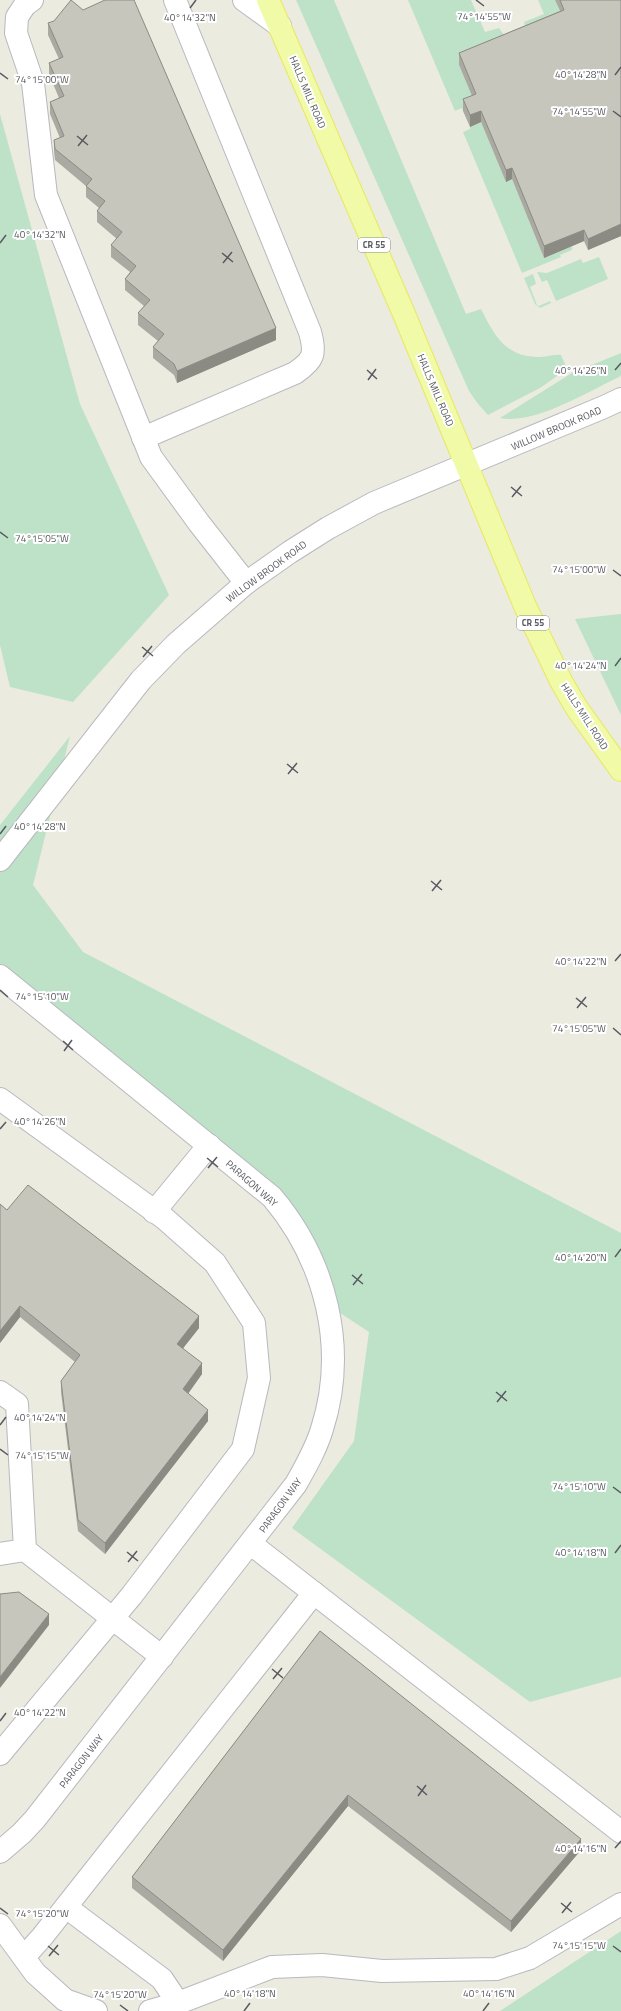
<svg xmlns="http://www.w3.org/2000/svg" width="621" height="2011" viewBox="0 0 621 2011" font-family="'Titillium Web',sans-serif">
  <style>
    .green { fill: #bee2c8 }
    .lines { fill: none; stroke-linecap: round; stroke-linejoin: round }
    .minor-casing { stroke: #b8b8bf; stroke-width: 24 }
    .major-casing { stroke: #e9e85c; stroke-width: 24 }
    .minor { stroke: #fff; stroke-width: 22 }
    .major { stroke: #f0faa7; stroke-width: 22 }
    .wall { fill: #aaaaa3 }
    .shaded-wall { fill: #8b8b84 }
    .building { fill: #c6c6bd; stroke: #8b8b84 }
    .ticks { fill: none; stroke: #595a61; stroke-width: 1.5 }
    .labels { text-anchor: middle; stroke-width: 4; stroke-linejoin: round; paint-order: stroke }
    .shield { fill: #fff; stroke: #8b8c90; stroke-width: 1 }
    .shield-label { font-size: 9px; font-weight: bold; fill: #595a61 }
    .street-label { font-size: 10px; fill: #595a61; stroke: #fff }
    .ticks-label { font-size: 10px; text-anchor: middle; fill: #595a61; stroke: #fff; stroke-width: 4; stroke-linejoin: round; paint-order: stroke }
  </style>
  <rect width="100%" height="100%" fill="#ebebe0"/>
  <g class="green">
    <path d="M296 0H334L466 314 481 309C494 335 506 358 540 357 547 357 555 354 561 355L567 369 540 388 488 415 478 404 469 391Z"/>
    <path d="M408 0H471L485 32 499 28 504 35 525 26 524 22 544 14 538 0H555L577 52 459 65 476 105 463 111 462 108 455 111Z"/>
    <path d="M0 114 80 404 169 595 73 702 10 687 0 645Z"/>
    <path d="M481 122 506 181 512 179 544 258 572 246V250L560 255 561 257 522 273 463 132 470 129V127Z"/>
    <path d="M599 257 608 279 556 301 547 280 542 282 537 272 547 273 581 259 583 263Z"/>
    <path d="M533 274 536 284 530 287 537 305 539 306 550 301 551 303 540 308 535 304 524 278Z"/>
    <path d="M621 353V376C589 391 535 425 500 418L572 373Z"/>
    <path d="M621 614V715L575 619Z"/>
    <path d="M70 736 33 885 83 952 621 1233V1677L530 1702 292 1528 354 1441 369 1332 328 1305 274 1196 0 972V825Z"/>
    <path d="M621 1931V2011H500Z"/>
  </g>
  <g class="lines">
    <defs>
      <g id="minor">
        <path d="M32 0 25 5 17 17 16 33 33 83 46 195 151 457 199 523 246 583"/>
        <path d="M244 0 280 26"/>
        <path d="M143 438 295 373C314 360 316 354 310 332L175 0"/>
        <path d="M0 860 141 680 176 644 246 583 290 552 328 528 374 503 604 407 621 399"/>
        <path d="M0 976 272 1197C326 1261 348 1348 322 1429 316 1449 306 1466 296 1484L35 1819 22 1833 0 1852"/>
        <path d="M0 1099 164 1218 215 1263 254 1323 259 1378 243 1449 132 1595 0 1754"/>
        <path d="M154 1212 209 1145"/>
        <path d="M0 1392 17 1404 25 1550"/>
        <path d="M251 1544 621 1832"/>
        <path d="M0 1554 25 1550 162 1657"/>
        <path d="M66 1907 162 1979 178 2003"/>
        <path d="M0 1925 35 1973 65 2000 96 2011"/>
        <path d="M24 1957 42 1937 314 1593"/>
        <path d="M150 2011 178 2003 272 1967 322 1965 382 1971 496 1969 530 1958 621 1904"/>
      </g>
      <path id="major" d="M268 0 404 314 525 606 561 681 576 707 621 770"/>
    </defs>
    <use href="#minor" class="minor-casing"/>
    <use href="#major" class="major-casing"/>
    <use href="#minor" class="minor"/>
    <use href="#major" class="major"/>
  </g>
  <g class="wall">
    <path d="M555 0H621V236L588 250 584 241 544 258 512 179 506 182 481 122 470 127 463 111V99L472 96 459 65V53L560 11Z"/>
    <path d="M48 23 276 340 177 383 174 375 153 358V347L158 341 138 325V313L144 306 125 290V279L130 272 111 257V245L117 239 97 222V211L99 208 86 197V186L55 160 54 152V140L60 138 50 114V102L59 98 49 74V63L59 59 48 35Z"/>
    <path d="M0 1204 7 1210 199 1328 183 1348 202 1374 188 1393 208 1421 105 1554 78 1531 61 1392V1381L75 1362 20 1317 0 1343Z"/>
    <path d="M320 1631 581 1850 511 1932 348 1806 223 1961 132 1888V1877Z"/>
  </g>
  <g class="shaded-wall">
    <path d="M481 111V122L470 127V115Z"/>
    <path d="M512 168V179L506 182V170Z"/>
    <path d="M621 224V236L588 250V239Z"/>
    <path d="M584 230V241L544 258V246Z"/>
    <path d="M276 328V340L177 383V371Z"/>
    <path d="M20 1306V1317L0 1343V1331Z"/>
    <path d="M199 1316V1328L177 1356V1344Z"/>
    <path d="M202 1363V1374L183 1401V1389Z"/>
    <path d="M208 1410V1421L105 1554V1543Z"/>
    <path d="M49 1614V1625L0 1688V1677Z"/>
    <path d="M348 1795V1806L223 1961V1950Z"/>
    <path d="M581 1839V1850L511 1932V1921Z"/>
  </g>
  <g class="building">
    <path d="M71 0 83 10 105 0H134L276 328 177 371 174 364 153 347 164 334 138 313 150 300 125 279 136 266 111 245 122 232 97 211 105 201 86 186 92 179 55 149 54 140 64 136 50 102 64 96 49 63 63 57 48 23 54 21Z"/>
    <path d="M560 0H621V224L588 239 584 230 544 246 512 168 506 170 481 111 470 115 463 99 476 94 459 53 564 10Z"/>
    <path d="M28 1185 199 1316 177 1344 202 1363 183 1389 208 1410 105 1543 78 1520 61 1381 80 1355 20 1306 0 1331V1204L7 1210Z"/>
    <path d="M19 1592 49 1614 0 1677V1594Z"/>
    <path d="M320 1631 581 1839 511 1921 348 1795 223 1950 132 1877Z"/>
  </g>
  <path class="ticks" d="M476 0 484 6M190 8 196 0M0 73 8 79M615 75 621 67M613 111 621 117M77 136 88 145M78 146 87 135M0 243 6 235M222 253 233 262M223 263 232 252M367 370 377 379M615 370 621 363M368 380 376 369M511 487 522 496M512 497 521 486M0 532 8 538M613 570 621 576M142 647 153 656M143 657 152 646M615 666 621 658M287 764 298 773M288 774 297 763M0 834 6 826M431 881 442 890M432 891 441 880M615 961 621 954M0 990 8 997M576 998 587 1007M577 1008 586 997M613 1028 621 1035M63 1041 73 1050M64 1051 72 1040M0 1129 6 1122M207 1158 218 1167M208 1168 217 1157M615 1257 621 1249M352 1275 363 1284M353 1285 362 1274M496 1392 507 1401M497 1402 506 1391M0 1425 6 1417M0 1449 8 1455M613 1487 621 1493M127 1552 138 1561M615 1553 621 1545M128 1562 137 1551M272 1669 283 1678M273 1679 282 1668M0 1721 6 1713M417 1786 427 1795M418 1796 426 1785M615 1848 621 1841M561 1903 572 1912M0 1908 8 1914M562 1913 571 1902M48 1946 59 1955M613 1946 621 1952M49 1956 58 1945M120 2005 128 2011M244 2011 250 2003M483 2011 489 2003"/>
  <g class="labels">
    <g class="shield">
      <rect x="358" y="238" width="32" height="14" rx="3"/>
      <rect x="517" y="616" width="32" height="14" rx="3"/>
    </g>
    <g class="shield-label">
      <text x="374" y="248">CR 55</text>
      <text x="533" y="626">CR 55</text>
    </g>
    <g class="street-label">
      <text transform="translate(308 92) rotate(67)" y="4">HALLS MILL ROAD</text>
      <text transform="translate(436 390) rotate(67)" y="4">HALLS MILL ROAD</text>
      <text transform="translate(556 428) rotate(-23)" y="4">WILLOW BROOK ROAD</text>
      <text transform="translate(266 571) rotate(-36)" y="4">WILLOW BROOK ROAD</text>
      <text transform="translate(585 716) rotate(57)" y="4">HALLS MILL ROAD</text>
      <text transform="translate(252 1183) rotate(41)" y="4">PARAGON WAY</text>
      <text transform="translate(280 1505) rotate(-54)" y="4">PARAGON WAY</text>
      <text transform="translate(81 1761) rotate(-52)" y="4">PARAGON WAY</text>
    </g>
  </g>
  <g class="ticks-label">
    <text x="484" y="20">74°14'55"W</text>
    <text x="190" y="21">40°14'32"N</text>
    <text x="581" y="78">40°14'28"N</text>
    <text x="42" y="83">74°15'00"W</text>
    <text x="579" y="115">74°14'55"W</text>
    <text x="40" y="238">40°14'32"N</text>
    <text x="581" y="374">40°14'26"N</text>
    <text x="42" y="542">74°15'05"W</text>
    <text x="579" y="573">74°15'00"W</text>
    <text x="581" y="669">40°14'24"N</text>
    <text x="40" y="830">40°14'28"N</text>
    <text x="581" y="965">40°14'22"N</text>
    <text x="42" y="1000">74°15'10"W</text>
    <text x="579" y="1032">74°15'05"W</text>
    <text x="40" y="1125">40°14'26"N</text>
    <text x="581" y="1261">40°14'20"N</text>
    <text x="40" y="1421">40°14'24"N</text>
    <text x="42" y="1459">74°15'15"W</text>
    <text x="579" y="1490">74°15'10"W</text>
    <text x="581" y="1556">40°14'18"N</text>
    <text x="40" y="1716">40°14'22"N</text>
    <text x="581" y="1852">40°14'16"N</text>
    <text x="42" y="1917">74°15'20"W</text>
    <text x="579" y="1949">74°15'15"W</text>
    <text x="250" y="1997">40°14'18"N</text>
    <text x="489" y="1997">40°14'16"N</text>
    <text x="120" y="1998">74°15'20"W</text>
  </g>
</svg>
